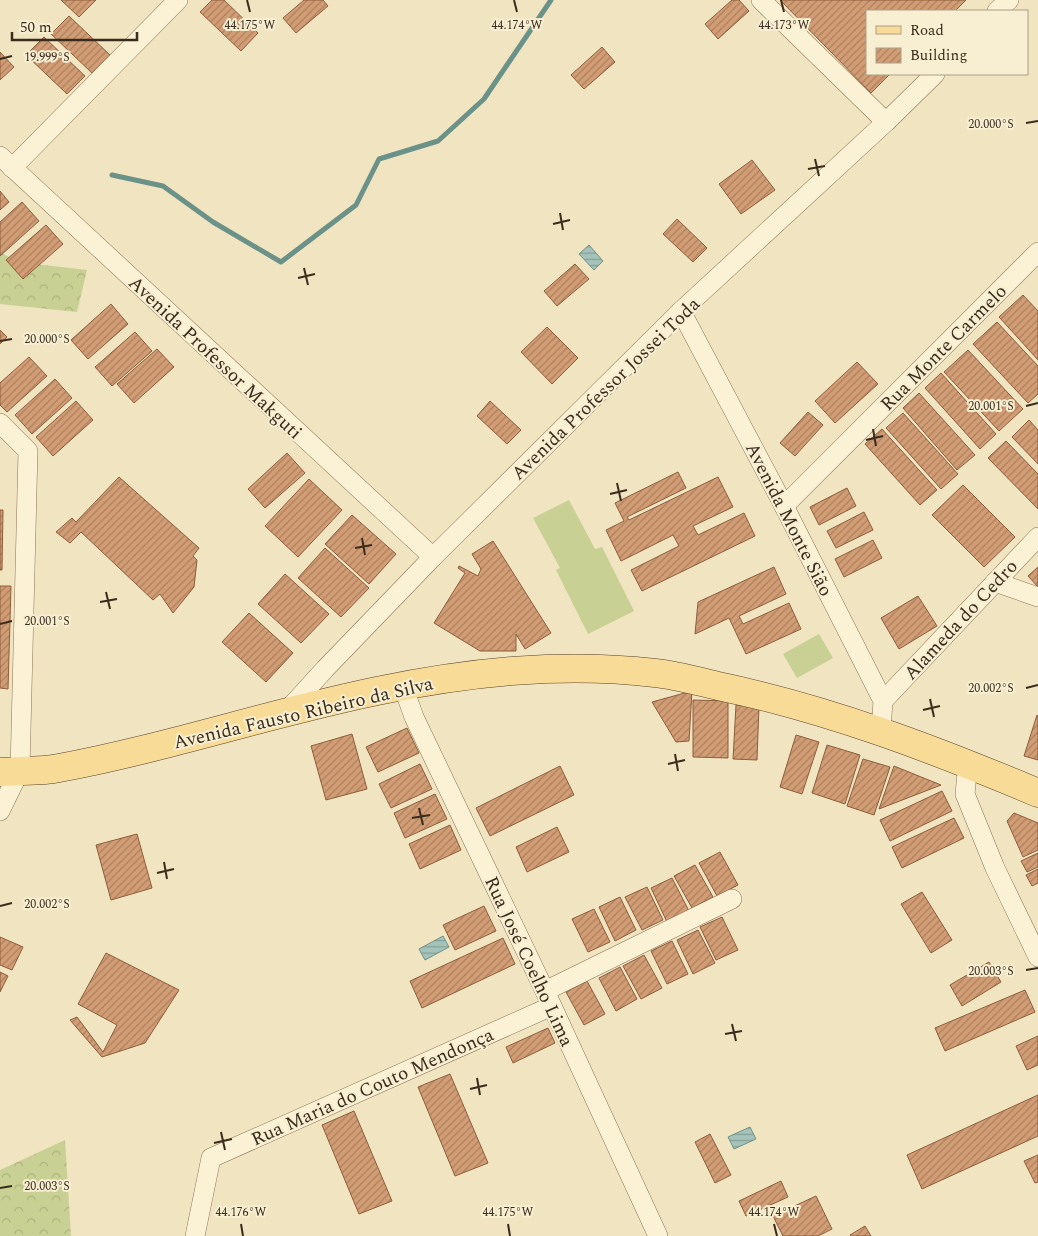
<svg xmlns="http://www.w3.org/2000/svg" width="1038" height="1236" viewBox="0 0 1038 1236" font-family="Spectral,serif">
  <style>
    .forest { fill: url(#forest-crowns) }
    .pitch { fill: #c8d094 }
    .water { fill: url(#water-rules); stroke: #6a9289 }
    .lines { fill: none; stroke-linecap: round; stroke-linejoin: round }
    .stream { stroke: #6a9289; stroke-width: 5 }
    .building { fill: url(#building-hatch); stroke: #8d5d3b }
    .minor-casing { stroke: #8c7457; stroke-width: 20 }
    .primary-casing { stroke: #59422c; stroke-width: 29 }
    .minor { stroke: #fbf1d5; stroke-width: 19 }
    .primary { stroke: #f7db96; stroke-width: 28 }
    .ticks { fill: none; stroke: #3a2c1d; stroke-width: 2 }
    .labels { text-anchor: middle; stroke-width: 4; stroke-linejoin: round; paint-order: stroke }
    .street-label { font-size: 19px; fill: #3a2c1d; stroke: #f8eed1 }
    .ticks-label { font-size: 12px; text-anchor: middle; fill: #3a2c1d; stroke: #f8eed1; stroke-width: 4; stroke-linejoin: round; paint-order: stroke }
  </style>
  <defs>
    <pattern id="forest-crowns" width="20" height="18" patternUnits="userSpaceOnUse" patternTransform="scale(1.25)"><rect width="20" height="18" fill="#c8d094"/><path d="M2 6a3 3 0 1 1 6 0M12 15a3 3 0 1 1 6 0" fill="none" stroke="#adb37f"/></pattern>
    <pattern id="water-rules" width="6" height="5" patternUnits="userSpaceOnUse" patternTransform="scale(1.25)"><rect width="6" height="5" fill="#a4c3bb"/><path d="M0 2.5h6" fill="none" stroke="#879f97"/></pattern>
    <pattern id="building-hatch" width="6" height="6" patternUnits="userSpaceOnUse" patternTransform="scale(1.25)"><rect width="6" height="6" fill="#d29d74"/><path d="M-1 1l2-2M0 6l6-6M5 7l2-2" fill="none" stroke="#ab805f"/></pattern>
  </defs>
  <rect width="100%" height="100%" fill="#f1e4c1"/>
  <g class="forest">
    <path d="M0 252 18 262 87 270 77 312 0 304Z"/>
    <path d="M65 1140 71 1236H0V1170Z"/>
  </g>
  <g class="pitch">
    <path d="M569 500 595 549 602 547 634 611 588 634 556 570 560 568 533 518Z"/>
    <path d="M819 634 833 658 797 678 783 654Z"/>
  </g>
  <g class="water">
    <path d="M589 245 603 261 594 270 579 254Z"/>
    <path d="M443 936 449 947 425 960 419 949Z"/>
    <path d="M750 1127 756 1139 734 1149 728 1137Z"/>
  </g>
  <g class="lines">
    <path class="stream" d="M112 175 163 186 213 222 281 262 356 205 379 159 438 141 484 99 551 0"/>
  </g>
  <g class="building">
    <path d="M61 0H96L79 17Z"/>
    <path d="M212 0H224L258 33 241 51 200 12Z"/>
    <path d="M304 0H323L328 6 296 33 283 18Z"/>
    <path d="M732 0H739L749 11 718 39 705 24Z"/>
    <path d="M780 0H966L955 11H867V74H890L871 93Z"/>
    <path d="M69 16 110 55 92 73 51 34Z"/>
    <path d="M44 37 85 76 67 94 26 55Z"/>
    <path d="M602 47 615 62 584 89 571 75Z"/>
    <path d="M0 52 14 67 0 80Z"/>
    <path d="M752 160 775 190 741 214 719 184Z"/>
    <path d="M0 191 9 202 0 210Z"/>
    <path d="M22 202 39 221 0 256V222Z"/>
    <path d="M677 219 707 248 693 262 663 234Z"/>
    <path d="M46 225 63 244 23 279 6 260Z"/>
    <path d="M575 264 589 279 557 306 544 291Z"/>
    <path d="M1023 295 1038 311V360L999 317Z"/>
    <path d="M111 304 128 324 88 359 71 340Z"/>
    <path d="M997 322 1038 366V394L1028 403 973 344Z"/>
    <path d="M547 327 578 358 552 384 521 352Z"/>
    <path d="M0 330 7 337 0 344Z"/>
    <path d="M135 332 152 351 112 386 95 367Z"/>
    <path d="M157 349 174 367 134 403 117 384Z"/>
    <path d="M968 350 1023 409 999 431 944 372Z"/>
    <path d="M29 357 47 376 7 412 0 405V383Z"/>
    <path d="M857 362 878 384 835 423 815 401Z"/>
    <path d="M941 373 996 434 980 449 925 388Z"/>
    <path d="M55 379 72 398 32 434 15 415Z"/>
    <path d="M919 393 975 455 957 470 903 408Z"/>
    <path d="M76 401 93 420 53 456 36 437Z"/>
    <path d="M490 401 521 430 507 444 477 416Z"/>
    <path d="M808 412 823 425 795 456 780 443Z"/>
    <path d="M903 413 958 474 941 489 886 428Z"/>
    <path d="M1029 420 1038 430V464L1012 437Z"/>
    <path d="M882 429 937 490 920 505 865 444Z"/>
    <path d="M1006 441 1038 474V509L988 458Z"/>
    <path d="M287 453 305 473 265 508 248 489Z"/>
    <path d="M678 472 686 488 627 517 629 520 718 477 733 507 693 526 698 535 744 513 755 536 642 591 631 570 679 546 673 535 621 561 606 530 624 521 615 503Z"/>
    <path d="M119 477 199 548 193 556 197 560 194 587 173 613 160 594 153 600 81 532 70 543 56 532 72 518 76 522Z"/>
    <path d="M309 479 342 510 298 557 265 526Z"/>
    <path d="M963 485 1015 537 984 567 932 515Z"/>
    <path d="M847 488 856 506 819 525 810 507Z"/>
    <path d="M0 510H3L2 570H0Z"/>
    <path d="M864 512 873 530 836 548 827 531Z"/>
    <path d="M352 515 396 554 369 584 325 544Z"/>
    <path d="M873 540 882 558 844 577 835 559Z"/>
    <path d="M493 541 551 633 525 649 516 634V651H480L434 623 465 573 458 568 459 566 478 576 481 569 472 554Z"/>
    <path d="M325 548 369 588 341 617 298 578Z"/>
    <path d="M774 567 786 594 739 616 743 624 789 603 801 629 746 654 729 618 695 634 698 602Z"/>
    <path d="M1038 567V587L1028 576Z"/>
    <path d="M285 574 329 614 301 643 258 604Z"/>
    <path d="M0 586H11L8 689 0 688Z"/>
    <path d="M918 596 937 626 899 649 881 618Z"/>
    <path d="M249 613 293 653 266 682 222 642Z"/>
    <path d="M692 691 689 741 676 742 652 702Z"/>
    <path d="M693 700 728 701V758L693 757Z"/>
    <path d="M736 705 759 706 757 760 733 759Z"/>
    <path d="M1037 715 1038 716V760L1024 756Z"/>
    <path d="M407 728 419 753 378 772 366 747Z"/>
    <path d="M352 734 367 789 326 800 311 746Z"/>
    <path d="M796 735 819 742 802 794 780 787Z"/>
    <path d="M827 745 860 755 845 804 812 793Z"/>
    <path d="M863 759 890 767 874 815 847 806Z"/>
    <path d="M420 764 432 789 391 808 379 784Z"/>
    <path d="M560 766 574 795 490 836 476 808Z"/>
    <path d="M894 766 941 785 879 809Z"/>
    <path d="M942 791 952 811 890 841 880 820Z"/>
    <path d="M435 794 447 819 405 838 394 813Z"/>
    <path d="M1014 813 1038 823V850L1023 857 1007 821Z"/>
    <path d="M954 818 964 838 902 868 892 847Z"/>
    <path d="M450 825 461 850 420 869 409 844Z"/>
    <path d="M557 827 569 852 527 872 516 847Z"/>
    <path d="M137 834 152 888 111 900 96 845Z"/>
    <path d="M720 852 738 885 717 896 699 863Z"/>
    <path d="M1038 853V867L1027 872 1021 861Z"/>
    <path d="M695 865 713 897 692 908 674 876Z"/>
    <path d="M1038 869V883L1032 886 1026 875Z"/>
    <path d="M672 878 689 911 667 922 651 888Z"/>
    <path d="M647 887 663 920 642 930 625 897Z"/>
    <path d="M922 892 952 940 931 953 901 904Z"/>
    <path d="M620 897 636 930 615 941 599 907Z"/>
    <path d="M484 906 496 931 455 950 443 925Z"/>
    <path d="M594 909 610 942 588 952 572 919Z"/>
    <path d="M722 917 738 950 716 960 700 927Z"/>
    <path d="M698 930 715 963 693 974 677 940Z"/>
    <path d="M0 937 23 947 12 970 0 965Z"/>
    <path d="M503 938 515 964 422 1008 410 981Z"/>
    <path d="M672 941 688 974 667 984 651 951Z"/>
    <path d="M106 953 179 990 145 1043 102 1057 70 1020 77 1017 103 1052 117 1025 78 1004Z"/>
    <path d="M644 955 662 988 641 999 623 966Z"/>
    <path d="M989 962 1001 982 962 1006 950 985Z"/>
    <path d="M620 967 637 999 616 1011 599 978Z"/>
    <path d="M0 972 8 976 0 992Z"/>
    <path d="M587 981 605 1014 584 1025 566 992Z"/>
    <path d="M1025 990 1035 1012 945 1051 935 1028Z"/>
    <path d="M548 1028 555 1043 513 1063 506 1047Z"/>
    <path d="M1038 1036V1065L1027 1070 1016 1046Z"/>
    <path d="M450 1074 488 1163 455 1176 418 1087Z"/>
    <path d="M1038 1095V1136L922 1189 907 1155Z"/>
    <path d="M354 1111 392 1201 359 1214 322 1125Z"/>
    <path d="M710 1134 731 1175 715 1183 695 1142Z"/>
    <path d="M1038 1155V1182L1035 1183 1024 1161Z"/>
    <path d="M781 1181 788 1197 746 1216 739 1201Z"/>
    <path d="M816 1196 832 1229 818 1236H783L773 1216Z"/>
    <path d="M865 1226 871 1236H851L850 1235Z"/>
  </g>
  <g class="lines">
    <defs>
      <g id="minor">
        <path d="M761 0 886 122"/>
        <path d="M997 11 1009 0"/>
        <path d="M0 156 433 557"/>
        <path d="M12 168 178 0"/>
        <path d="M681 311 784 506 883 701 881 731"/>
        <path d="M0 423 28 451 20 770 0 811"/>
        <path d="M784 506 1038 252"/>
        <path d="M995 582 1038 597"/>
        <path d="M403 686 414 717 552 1006 658 1236"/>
        <path d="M883 701 1038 537"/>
        <path d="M285 713 325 669 433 557 681 311 886 122 935 74"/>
        <path d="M968 763 965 794 995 868 1038 957"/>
        <path d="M545 991 732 899"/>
        <path d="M195 1236 211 1158 552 1006"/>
      </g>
      <path id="primary" d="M0 772C19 770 40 772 59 768 166 748 270 713 377 691 469 672 561 662 655 673 676 675 697 681 718 686 828 709 934 749 1038 793"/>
    </defs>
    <use href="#minor" class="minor-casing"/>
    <use href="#primary" class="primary-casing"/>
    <use href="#minor" class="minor"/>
    <use href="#primary" class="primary"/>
  </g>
  <path class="ticks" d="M247 0 250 12M514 0 517 12M781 0 784 12M0 59 12 56M1026 123 1038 121M815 159 819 176M808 169 825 166M560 213 563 230M553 224 570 220M304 268 308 285M298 278 315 274M0 341 12 339M1026 406 1038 403M873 429 876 446M866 440 883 436M617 483 621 501M610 494 627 490M362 538 365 555M355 548 372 545M106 592 110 609M100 602 117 599M0 624 12 621M1026 688 1038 685M930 699 934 717M923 710 940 706M675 754 678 771M668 764 685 760M419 808 423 825M412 818 430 815M164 862 167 879M157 873 174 869M0 906 12 903M1026 970 1038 968M732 1024 736 1041M725 1034 742 1031M477 1078 480 1095M470 1089 487 1085M221 1132 225 1150M214 1143 232 1139M0 1188 12 1186M241 1224 243 1236M508 1224 510 1236M774 1224 777 1236"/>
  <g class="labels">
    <g class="street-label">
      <text transform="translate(943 347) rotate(-45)" y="7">Rua Monte Carmelo</text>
      <text transform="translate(216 357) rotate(43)" y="7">Avenida Professor Makguti</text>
      <text transform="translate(605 388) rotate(-44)" y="7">Avenida Professor Jossei Toda</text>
      <text transform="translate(790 519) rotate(63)" y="7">Avenida Monte Sião</text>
      <text transform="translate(960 619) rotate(-47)" y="7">Alameda do Cedro</text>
      <text transform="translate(303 712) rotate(-13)" y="7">Avenida Fausto Ribeiro da Silva</text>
      <text transform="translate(530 961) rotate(65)" y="7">Rua José Coelho Lima</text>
      <text transform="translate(372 1086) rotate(-24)" y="7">Rua Maria do Couto Mendonça</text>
    </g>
  </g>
  <g class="ticks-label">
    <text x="250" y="29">44.175°W</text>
    <text x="517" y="29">44.174°W</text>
    <text x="784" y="29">44.173°W</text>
    <text x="47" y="61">19.999°S</text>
    <text x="991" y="128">20.000°S</text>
    <text x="47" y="343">20.000°S</text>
    <text x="991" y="410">20.001°S</text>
    <text x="47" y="625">20.001°S</text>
    <text x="991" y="692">20.002°S</text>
    <text x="47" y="908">20.002°S</text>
    <text x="991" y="975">20.003°S</text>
    <text x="47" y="1190">20.003°S</text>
    <text x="241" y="1216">44.176°W</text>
    <text x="508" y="1216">44.175°W</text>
    <text x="774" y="1216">44.174°W</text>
  </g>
  <rect x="866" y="10" width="162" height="65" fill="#f8eed1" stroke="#aca089"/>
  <rect x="876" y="26" width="25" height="8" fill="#f7db96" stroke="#aca089"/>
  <text x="910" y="35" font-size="15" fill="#3a2c1d">Road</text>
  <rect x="876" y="48" width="25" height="15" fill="url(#building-hatch)" stroke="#aca089"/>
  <text x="910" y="60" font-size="15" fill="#3a2c1d">Building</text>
  <path d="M12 32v8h125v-8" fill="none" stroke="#3a2c1d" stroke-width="2.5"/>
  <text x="20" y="32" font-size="15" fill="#3a2c1d" stroke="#f8eed1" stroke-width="4" paint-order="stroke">50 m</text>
</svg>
